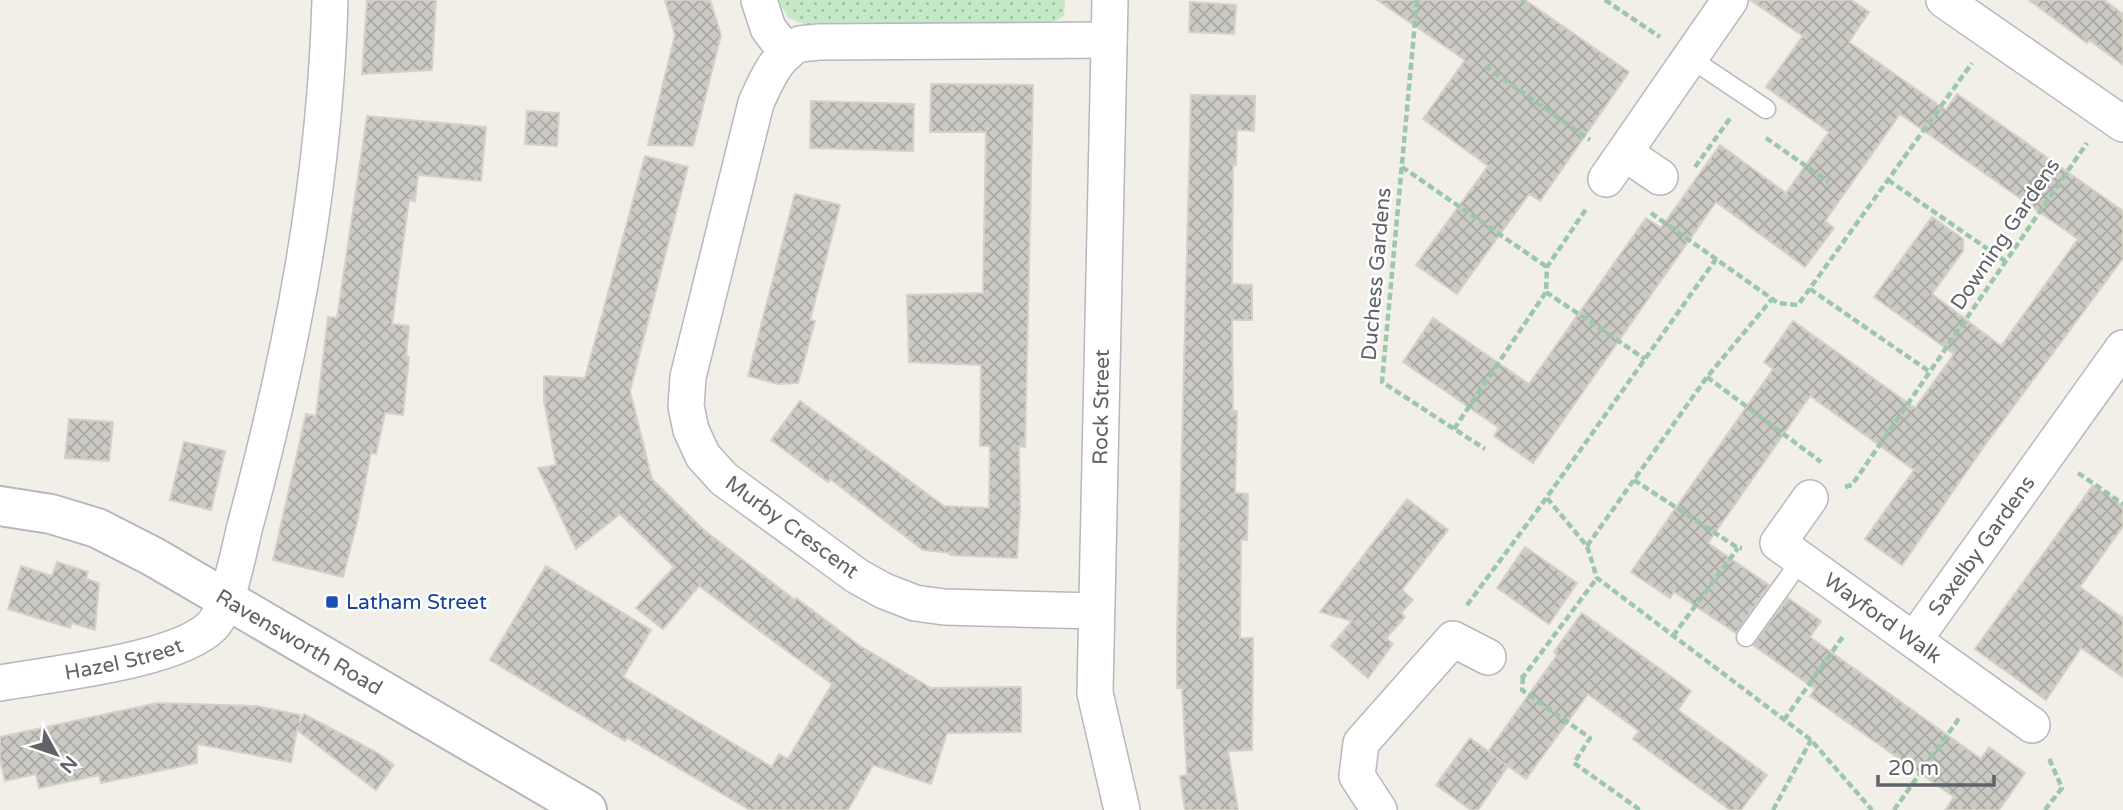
<svg xmlns="http://www.w3.org/2000/svg" width="2123" height="810" viewBox="0 0 2123 810" font-family="'Varela Round',sans-serif">
  <style>
    .grass { fill: url(#grass-dots) }
    .building { fill: url(#building-cross-hatch); stroke: #d6d1c6; stroke-width: 2 }
    .lines { fill: none; stroke-linecap: round; stroke-linejoin: round }
    .service-casing { stroke: #b5b8bc; stroke-width: 21 }
    .minor-casing { stroke: #b5b8bc; stroke-width: 38 }
    .tertiary-casing { stroke: #b5b8bc; stroke-width: 42 }
    .path { stroke: #9cc7a9; stroke-width: 4.5; stroke-dasharray: 7 3.5; stroke-linecap: butt }
    .service { stroke: #fff; stroke-width: 18 }
    .minor { stroke: #fff; stroke-width: 35 }
    .tertiary { stroke: #fff; stroke-width: 38 }
    .transit-dot { fill: #1a4fb4; stroke: #fff; stroke-width: 2.5 }
    .labels { text-anchor: middle; stroke-width: 5; stroke-linejoin: round; paint-order: stroke }
    .street-label { font-size: 21px; fill: #5f6368; stroke: #fff }
    .transit-label { font-size: 21px; fill: #164399; stroke: #fff; text-anchor: start }
  </style>
  <defs>
    <pattern id="grass-dots" width="8" height="8" patternUnits="userSpaceOnUse" patternTransform="scale(1.75)"><rect width="8" height="8" fill="#c5e8c5"/><path d="M2 2h.1M6 6h.1" fill="none" stroke="#a3c0a4" stroke-width="1.8" stroke-linecap="round"/></pattern>
    <pattern id="building-cross-hatch" width="8" height="8" patternUnits="userSpaceOnUse" patternTransform="scale(1.75)"><rect width="8" height="8" fill="#cccac5"/><path d="M0 0l8 8M0 8l8-8" fill="none" stroke="#a9a8a4"/></pattern>
  </defs>
  <rect width="100%" height="100%" fill="#f1efe8"/>
  <path class="grass" d="M777 0H1065L1064 16 1050 24 814 28 789 18Z"/>
  <g class="building">
    <path d="M367 0H436L432 70 362 74Z"/>
    <path d="M665 0H710L721 35 693 146 648 145 675 35Z"/>
    <path d="M1377 0H1525L1629 72 1540 201 1529 194 1457 294 1416 265 1488 166 1423 119 1465 60Z"/>
    <path d="M1750 0H1851L1869 12 1849 42 1946 110 1957 94 2123 211V258L1985 445 1902 565 1865 539 1914 470 1810 396 1708 543 1769 585 1736 633 1674 592 1670 598 1631 572 1773 369 1764 362 1793 321 1915 408 1954 354 1874 297 1932 217 1963 239V251L1932 294 2001 346 2078 239 1900 114 1825 221 1834 228 1805 267 1716 202 1533 463 1494 436 1499 428 1403 362 1433 318 1529 384 1646 218 1661 228 1720 145 1786 193 1829 132 1766 87 1803 36Z"/>
    <path d="M2029 0H2104L2123 14V65L2089 40 2087 43Z"/>
    <path d="M1190 2 1236 5 1234 34 1189 32Z"/>
    <path d="M931 84 1033 85 1025 447 1019 446 1020 510 1017 558 950 555V553L923 550 830 479 828 482 771 440 800 401 944 506 989 508 990 446H980L981 365 909 362 907 295 983 293 986 132H930Z"/>
    <path d="M1191 95 1255 96 1254 131 1237 130 1236 165H1233L1232 284 1252 285V320H1232L1233 411H1237L1235 493 1248 494 1247 540H1241L1240 638H1253L1252 750 1228 751 1238 810H1185L1180 776 1187 775 1182 688H1177V638Z"/>
    <path d="M811 101 914 104 913 151 810 148Z"/>
    <path d="M527 111 559 113 557 146 525 144Z"/>
    <path d="M367 116 486 127 481 181 418 175 415 201 409 200 392 324 409 326 406 356 409 357 403 415 385 413 376 454 371 453 357 522 343 577 273 560 306 414 316 416 328 317 337 318Z"/>
    <path d="M645 156 688 167 630 391 652 479 704 530 795 600 796 598 860 646 931 688 1021 687V732L947 733 931 784 873 765 848 810H750L627 738 625 741 490 660 546 566 651 630 623 677 772 767 779 754 788 759 832 684 699 586 663 629 636 608 674 567 620 514 576 549 538 468 556 465 544 401V376L585 378Z"/>
    <path d="M795 194 840 205 810 320 815 321 798 383 778 384 748 376Z"/>
    <path d="M69 419 113 422 109 461 65 458Z"/>
    <path d="M184 442 225 451 211 510 170 500Z"/>
    <path d="M2093 485 2123 506V526L2080 587 2123 618V677L2081 648 2046 700 1975 649Z"/>
    <path d="M1407 499 1448 530 1402 590 1413 600 1401 613 1405 617 1386 638 1393 644 1368 678 1331 646 1352 621 1320 612Z"/>
    <path d="M1525 547 1577 583 1549 624 1497 588Z"/>
    <path d="M57 562 88 572 86 579 99 583 95 630 72 623 70 628 8 609 21 566 52 576Z"/>
    <path d="M1788 598 1821 621 1810 637 1981 759 1989 747 2025 773 1999 810H1945L1954 797 1810 696 1815 689 1753 645Z"/>
    <path d="M1582 613 1691 691 1678 710 1767 775 1741 810H1730L1633 739 1639 731 1588 694 1526 779 1488 752 1557 655 1554 652Z"/>
    <path d="M157 703 257 706 300 715 299 723 304 714 376 752 394 765 376 790 297 730 291 762 197 744V763L101 783 99 775 39 788 36 774 5 781 0 759V737Z"/>
    <path d="M1470 738 1508 766 1478 810H1471L1436 785Z"/>
  </g>
  <g class="lines">
    <defs>
      <g id="service">
        <path d="M1690 58 1766 109"/>
        <path d="M1746 637 1801 560"/>
      </g>
      <g id="minor">
        <path d="M759 0 768 28 787 53"/>
        <path d="M1110 0 1095 693 1122 810"/>
        <path d="M1944 0 2123 124"/>
        <path d="M1625 153 1660 177"/>
        <path d="M1606 179 1730 0"/>
        <path id="s1" d="M1810 498 1778 543 2032 725"/>
        <path d="M1096 611 944 607 915 603 884 591 857 576 724 479 703 456 691 430 686 406 688 377 756 103C765 83 778 52 800 44 805 43 813 43 818 42L1109 40"/>
        <path id="s2" d="M1914 640 2123 348"/>
        <path id="s3" d="M0 683C50 674 178 661 212 626 228 610 239 550 245 526 292 352 325 181 330 0"/>
        <path d="M1379 810 1357 776 1361 743 1453 639 1488 657"/>
      </g>
      <g id="tertiary">
        <path id="s4" d="M0 506 51 514 97 528 152 556 587 810"/>
      </g>
    </defs>
    <use href="#service" class="service-casing"/>
    <use href="#minor" class="minor-casing"/>
    <use href="#tertiary" class="tertiary-casing"/>
    <g class="path">
      <path d="M1417 0 1382 382 1485 449"/>
      <path d="M1605 0 1660 37"/>
      <path d="M1523 3 1524 0"/>
      <path d="M1485 66 1590 140"/>
      <path d="M1766 138 1829 182"/>
      <path d="M1402 167 1547 267"/>
      <path d="M1695 167 1731 117"/>
      <path d="M1888 180 2005 261"/>
      <path d="M1651 213 1778 303 1798 305 1972 63"/>
      <path d="M1810 289 1930 372"/>
      <path d="M1546 292 1645 359"/>
      <path d="M1707 377 1821 462"/>
      <path d="M1454 429 1546 292 1547 267 1586 209"/>
      <path d="M2078 473 2123 504"/>
      <path d="M1634 480 1738 548H1742"/>
      <path d="M1845 487 1852 485 2087 143"/>
      <path d="M1547 498 1587 546 1597 578 1811 740 1872 810"/>
      <path d="M1587 546 1707 377 1772 299"/>
      <path d="M1467 605 1542 504 1716 259"/>
      <path d="M1673 636 1738 548"/>
      <path d="M1521 675 1523 677 1597 578"/>
      <path d="M1523 677 1522 690 1590 738 1574 763 1640 810"/>
      <path d="M1784 720 1844 635"/>
      <path d="M1773 810 1811 740"/>
      <path d="M1894 810 1960 717"/>
      <path d="M2045 810 2062 788 2048 756"/>
    </g>
    <use href="#service" class="service"/>
    <use href="#minor" class="minor"/>
    <use href="#tertiary" class="tertiary"/>
  </g>
  <rect class="transit-dot" x="325" y="595" width="14" height="14" rx="3.5"/>
  <g class="labels">
    <g class="street-label">
      <text transform="translate(2005 234) rotate(-56)" y="7">Downing Gardens</text>
      <text transform="translate(1376 274) rotate(-85)" y="7">Duchess Gardens</text>
      <text transform="translate(1101 407) rotate(-89)" y="7">Rock Street</text>
      <text transform="translate(792 527) rotate(36)" y="7">Murby Crescent</text>
      <text dy="7" stroke="none"><textPath href="#s2" startOffset="116">Saxelby Gardens</textPath></text>
      <text dy="7" stroke="none"><textPath href="#s1" startOffset="184">Wayford Walk</textPath></text>
      <text dy="7" stroke="none"><textPath href="#s4" startOffset="332">Ravensworth Road</textPath></text>
      <text dy="7" stroke="none"><textPath href="#s3" startOffset="126">Hazel Street</textPath></text>
    </g>
    <g class="transit-label">
      <text x="346" y="609">Latham Street</text>
    </g>
  </g>
  <g transform="translate(56 754) rotate(130)" stroke="#ffffff" stroke-width="5" paint-order="stroke">
  <path d="M0-5L12 26L0 18L-12 26Z" fill="#5f6368"/>
  <text y="-10" font-size="19" font-weight="bold" text-anchor="middle" fill="#5f6368">N</text>
  </g>
  <path d="M1878 775v10h116v-10" fill="none" stroke="#5f6368" stroke-width="3.5"/>
  <text x="1888" y="775" font-size="21" fill="#5f6368" stroke="#ffffff" stroke-width="5" paint-order="stroke">20 m</text>
</svg>
